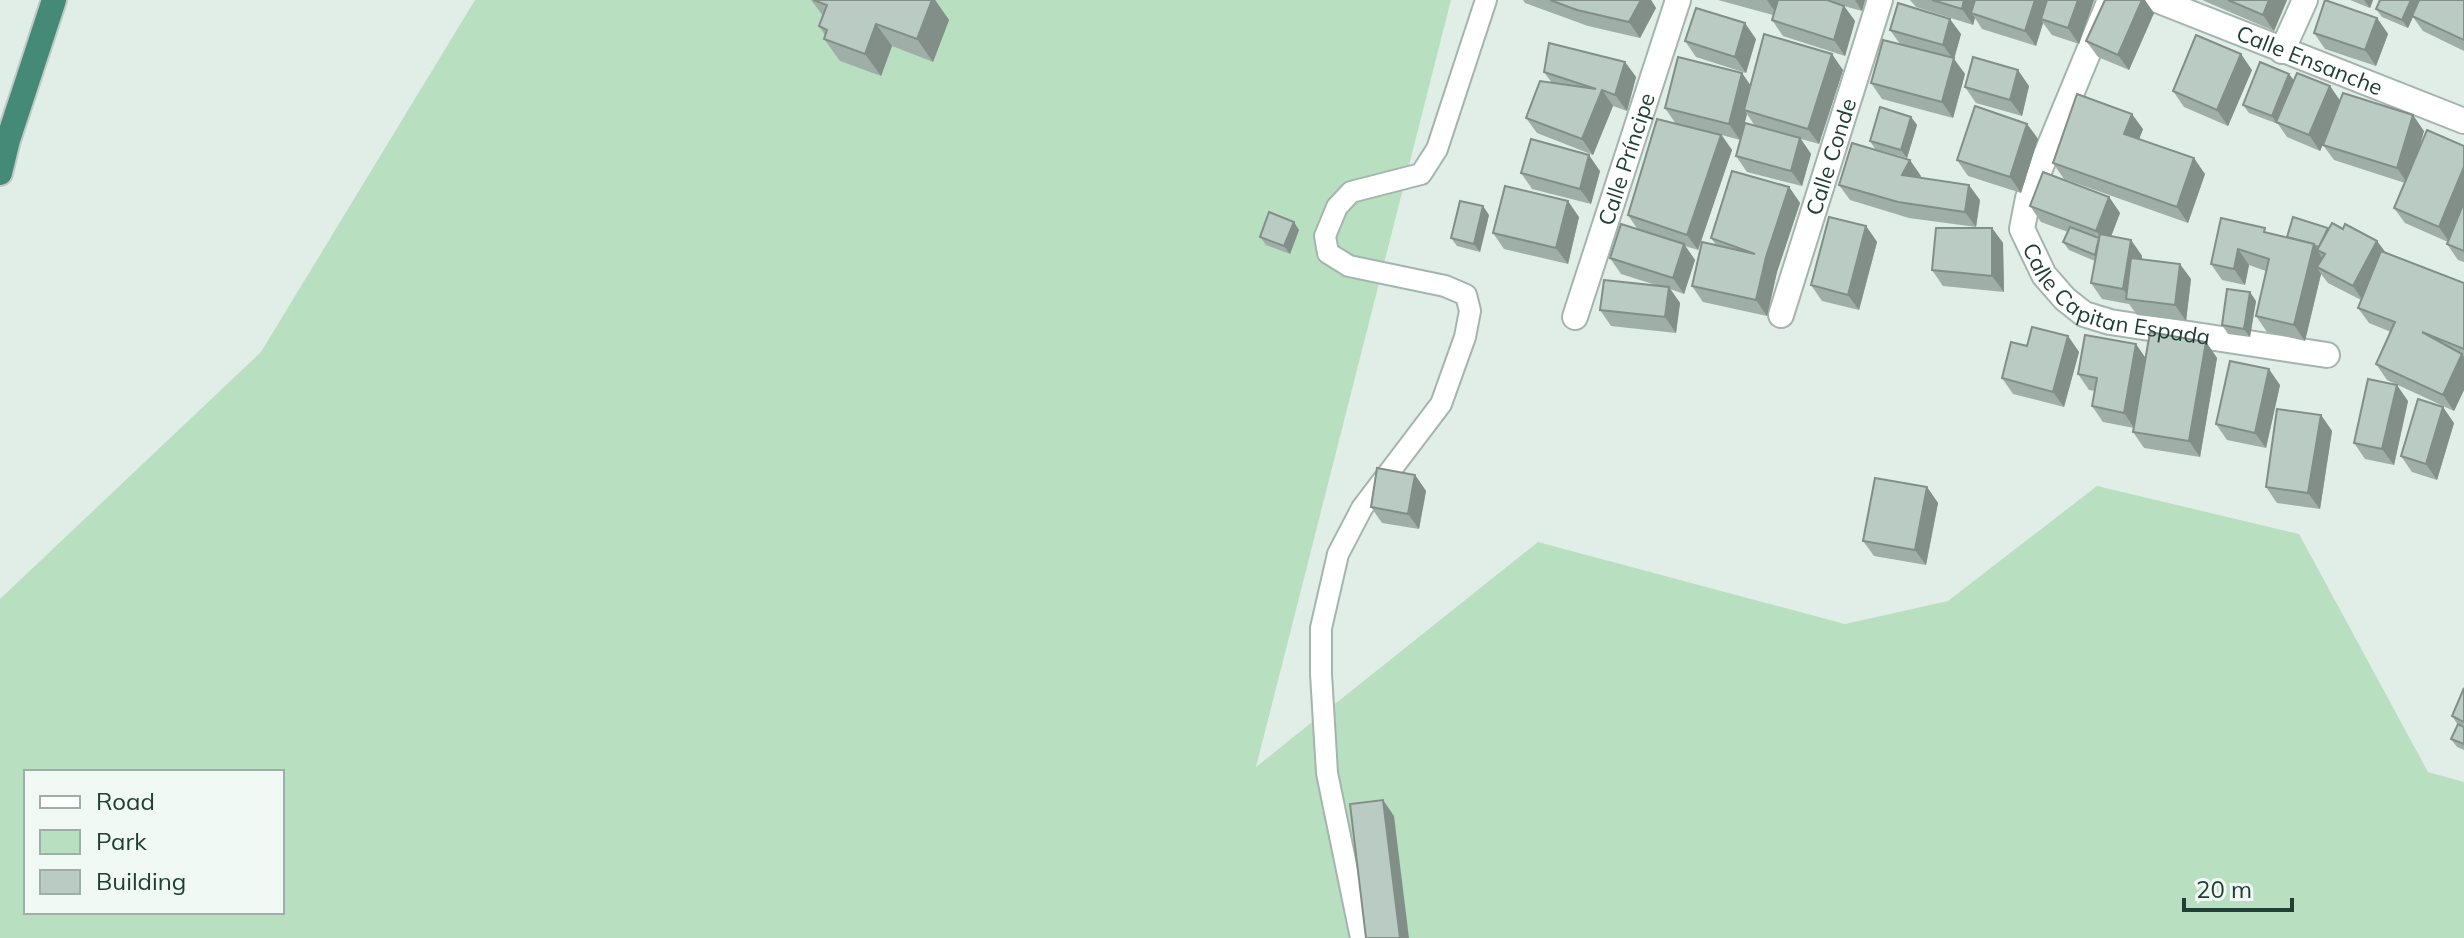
<svg xmlns="http://www.w3.org/2000/svg" width="2464" height="938" viewBox="0 0 2464 938" font-family="Mulish,sans-serif">
  <style>
    .green { fill: #b8e0c0; fill-rule: evenodd }
    .lines { fill: none; stroke-linecap: round; stroke-linejoin: round }
    .service-casing { stroke: #a3b5ae; stroke-width: 24 }
    .minor-casing { stroke: #a3b5ae; stroke-width: 28 }
    .trunk-casing { stroke: #c1c9c6; stroke-width: 28 }
    .service { stroke: #fff; stroke-width: 20 }
    .minor { stroke: #fff; stroke-width: 24 }
    .trunk { stroke: #458a76; stroke-width: 24 }
    .wall { fill: #9fafa7 }
    .shaded-wall { fill: #828e88 }
    .building { fill: #b9cbc2; stroke: #828e88; stroke-width: 2 }
    .labels { text-anchor: middle; stroke-width: 7; stroke-linejoin: round; paint-order: stroke }
    .street-label { font-size: 22px; fill: #203f35; stroke: #f1f9f5 }
  </style>
  <rect width="100%" height="100%" fill="#e1ede7"/>
  <path class="green" d="M475 0H1451L1256 767 1538 542 1845 624 1948 601 2097 486 2299 534 2428 772 2464 782V938H0V599L261 352ZM26 772H282V912H26Z"/>
  <g class="lines">
    <defs>
      <path id="service" d="M1361 938 1327 773 1321 674V628L1338 554 1362 508 1441 404 1465 337 1470 311 1466 295 1445 286 1349 266 1328 253 1325 236 1337 207 1351 192 1421 174 1437 149 1486 0"/>
      <g id="minor">
        <path id="s1" d="M2110 0 2028 198 2022 229 2044 275 2065 299 2084 314 2110 322 2327 355"/>
        <path id="s2" d="M2157 0 2464 121"/>
        <path d="M2282 51 2305 0"/>
        <path id="s3" d="M1781 315 1880 0"/>
        <path id="s4" d="M1575 317 1678 0"/>
      </g>
      <path id="trunk" d="M0 173 8 140 54 0"/>
    </defs>
    <use href="#service" class="service-casing"/>
    <use href="#minor" class="minor-casing"/>
    <use href="#trunk" class="trunk-casing"/>
    <use href="#service" class="service"/>
    <use href="#minor" class="minor"/>
    <use href="#trunk" class="trunk"/>
  </g>
  <g class="wall">
    <path d="M811 0H935L949 20 933 62 892 46 881 76 840 61 824 39 825 35 819 26 823 16Z"/>
    <path d="M1523 0H1651L1656 8 1640 38 1588 26 1525 3Z"/>
    <path d="M1718 0H1865L1862 11 1844 6 1855 21 1845 56 1783 36 1772 20 1773 15Z"/>
    <path d="M1910 0H2094L2079 44 2052 35 2043 23 2036 46 1982 29 1975 18 1973 25 1916 7Z"/>
    <path d="M2202 0H2287L2274 31Z"/>
    <path d="M2350 0H2373L2370 8Z"/>
    <path d="M2464 0V51L2423 31 2413 17 2408 28 2382 17 2376 9Z"/>
    <path d="M2154 13 2129 70 2098 57 2086 41Z"/>
    <path d="M2377 18 2388 34 2376 66 2325 49 2314 33Z"/>
    <path d="M1890 30 1961 34 1954 59 1965 74 1953 118 1882 99 1871 83 1900 44Z"/>
    <path d="M1756 39 1746 73 1696 57 1685 41Z"/>
    <path d="M1625 62 1636 77 1627 111 1613 106 1593 155 1537 133 1526 118 1552 83 1544 72Z"/>
    <path d="M1843 70 1819 144 1801 139 1811 154 1802 186 1747 172 1736 156 1755 126 1747 114 1740 140 1722 135 1732 150 1698 250 1685 246 1695 260 1684 294 1670 289 1680 303 1676 333 1611 326 1600 310 1659 286 1621 274 1610 258 1638 230 1628 215 1676 124 1665 108 1742 73 1750 85Z"/>
    <path d="M2252 70 2228 126 2184 107 2173 91Z"/>
    <path d="M2289 74 2294 81 2330 86 2340 101 2424 131 2418 152 2464 146V262L2458 260 2447 244 2448 242 2405 223 2394 208 2405 183 2334 160 2323 145 2330 127 2320 151 2287 137 2278 124 2249 113 2243 105Z"/>
    <path d="M2029 86 2022 116 1976 103 1965 87Z"/>
    <path d="M1911 117 1917 125 1907 158 1875 149 1870 141Z"/>
    <path d="M2027 124 2038 139 2021 193 1968 176 1957 160Z"/>
    <path d="M2143 129 2139 139 2205 174 2188 223 2064 179 2053 163Z"/>
    <path d="M1600 171 1591 204 1532 189 1521 173Z"/>
    <path d="M1921 176 1920 178 1980 200 1976 227 1909 218 1850 200 1839 185Z"/>
    <path d="M1789 187 1800 203 1777 272 1767 316 1703 302 1692 286 1716 245 1711 238Z"/>
    <path d="M2109 197 2120 213 2111 236 2131 240 2142 256V259L2191 279 2186 321 2137 315 2129 304 2102 299 2091 283 2095 261 2069 250 2063 242 2068 232 2041 222 2030 206Z"/>
    <path d="M1489 215 1480 252 1457 246 1451 238Z"/>
    <path d="M1579 217 1568 264 1504 249 1493 233Z"/>
    <path d="M1866 226 1877 242 1859 310 1822 301 1811 285Z"/>
    <path d="M1992 228 2003 243 2004 292 1943 286 1932 270Z"/>
    <path d="M2328 228 2343 229 2377 241 2386 253 2464 283V390L2454 411 2387 380 2376 364 2391 332 2369 323 2358 308 2361 300 2328 283 2321 274 2305 341 2267 332 2256 316 2266 271 2249 265 2245 285 2222 280 2211 264 2269 233 2287 237Z"/>
    <path d="M1299 230 1290 254 1266 245 1260 237Z"/>
    <path d="M2256 301 2250 337 2228 334 2222 325Z"/>
    <path d="M2068 336 2079 352 2064 407 2013 394 2002 378 2027 346Z"/>
    <path d="M2206 342 2217 358 2200 457 2144 448 2133 432 2134 428 2103 422 2092 406 2095 391 2089 390 2078 374Z"/>
    <path d="M2280 385 2266 448 2227 440 2216 424Z"/>
    <path d="M2408 401 2394 465 2365 459 2354 443Z"/>
    <path d="M2321 415 2332 431 2320 509 2277 503 2266 487Z"/>
    <path d="M2454 423 2437 480 2412 472 2401 456Z"/>
    <path d="M1415 475 1426 491 1419 529 1382 523 1371 507Z"/>
    <path d="M1927 487 1938 503 1926 565 1874 556 1863 541Z"/>
    <path d="M2464 688V750L2457 747 2451 739 2458 725 2452 716Z"/>
  </g>
  <g class="shaded-wall">
    <path d="M932 0H935L949 20 933 62 917 39Z"/>
    <path d="M1641 0H1651L1656 8 1640 38 1629 22Z"/>
    <path d="M1767 0H1782L1778 16Z"/>
    <path d="M1855 0H1865L1862 11Z"/>
    <path d="M1964 0H1980L1971 13 1975 18 1973 25 1962 9Z"/>
    <path d="M2035 0H2051L2041 19 2043 23 2036 46 2025 31Z"/>
    <path d="M2078 0H2094L2079 44 2068 28Z"/>
    <path d="M2142 0H2145L2154 13 2129 70 2118 55Z"/>
    <path d="M2269 0H2287L2274 31 2263 15Z"/>
    <path d="M2364 0H2373L2370 8Z"/>
    <path d="M2411 0H2420L2408 28 2402 20Z"/>
    <path d="M1844 6 1855 21 1845 56 1834 40Z"/>
    <path d="M2377 18 2388 34 2376 66 2365 50Z"/>
    <path d="M1950 19 1961 34 1954 59 1965 74 1953 118 1942 102 1953 59 1943 45Z"/>
    <path d="M1745 23 1756 39 1746 73 1735 57Z"/>
    <path d="M876 24 892 46 881 76 865 54Z"/>
    <path d="M1832 54 1843 70 1819 144 1808 129Z"/>
    <path d="M2241 54 2252 70 2228 126 2217 110Z"/>
    <path d="M1625 62 1636 77 1627 111 1615 95Z"/>
    <path d="M2018 70 2029 86 2022 116 2010 100Z"/>
    <path d="M1742 73 1753 89 1744 110 1747 114 1740 140 1729 124Z"/>
    <path d="M2289 74 2295 82 2276 122 2272 116Z"/>
    <path d="M2330 86 2341 102 2320 151 2309 135Z"/>
    <path d="M1602 90 1613 106 1593 155 1582 139Z"/>
    <path d="M2132 114 2143 129 2135 150 2124 134Z"/>
    <path d="M2413 115 2424 131 2408 184 2397 168Z"/>
    <path d="M1911 117 1917 125 1907 158 1901 150Z"/>
    <path d="M2027 124 2038 139 2021 193 2010 177Z"/>
    <path d="M1721 135 1732 150 1698 250 1687 235Z"/>
    <path d="M1800 138 1811 154 1802 186 1791 171Z"/>
    <path d="M1589 155 1600 171 1591 204 1580 189Z"/>
    <path d="M2194 158 2205 174 2188 223 2177 207Z"/>
    <path d="M1910 160 1921 176 1913 191 1902 175Z"/>
    <path d="M2464 167V209L2450 243 2439 227Z"/>
    <path d="M1969 185 1980 200 1976 227 1965 212Z"/>
    <path d="M1789 187 1800 203 1777 272 1767 316 1756 300 1766 257Z"/>
    <path d="M2109 197 2120 213 2101 263 2102 238 2096 231Z"/>
    <path d="M1568 201 1579 217 1568 264 1556 248Z"/>
    <path d="M1483 206 1489 215 1480 252 1474 244Z"/>
    <path d="M1294 222 1299 230 1290 254 1284 246Z"/>
    <path d="M1866 226 1877 242 1859 310 1848 295Z"/>
    <path d="M1992 228 2003 243 2004 292 1992 276Z"/>
    <path d="M2131 240 2142 256 2135 300H2131L2123 289Z"/>
    <path d="M2377 241 2388 256 2364 302 2353 286Z"/>
    <path d="M1684 244 1695 260 1684 294 1673 278Z"/>
    <path d="M2314 244 2324 261 2317 267 2321 274 2305 341 2294 325Z"/>
    <path d="M2238 249 2249 265 2245 285 2234 269Z"/>
    <path d="M2180 264 2191 279 2186 321 2175 305Z"/>
    <path d="M1669 287 1680 303 1676 333 1665 317Z"/>
    <path d="M2250 292 2256 301 2250 337 2244 329Z"/>
    <path d="M2068 336 2079 352 2064 407 2053 392Z"/>
    <path d="M2206 342 2217 358 2200 457 2189 441Z"/>
    <path d="M2136 344 2147 360 2135 429 2124 413Z"/>
    <path d="M2462 354 2464 357V390L2454 411 2443 395Z"/>
    <path d="M2269 369 2280 385 2266 448 2255 433Z"/>
    <path d="M2397 385 2408 401 2394 465 2382 449Z"/>
    <path d="M2443 407 2454 423 2437 480 2426 464Z"/>
    <path d="M2321 415 2332 431 2320 509 2308 493Z"/>
    <path d="M1415 475 1426 491 1419 529 1408 514Z"/>
    <path d="M1927 487 1938 503 1926 565 1915 550Z"/>
    <path d="M1383 800 1394 816 1409 938H1400Z"/>
  </g>
  <g class="building">
    <path d="M813 0H932L917 39 876 24 865 54 824 39 827 30 819 26 827 5Z"/>
    <path d="M1550 0H1641L1629 22 1577 10Z"/>
    <path d="M1778 0H1827L1844 6 1834 40 1772 20Z"/>
    <path d="M1932 0H1964L1962 9Z"/>
    <path d="M1975 0H2035L2025 31 1971 13Z"/>
    <path d="M2047 0H2078L2068 28 2041 19Z"/>
    <path d="M2105 0H2142L2118 55 2086 41Z"/>
    <path d="M2228 0H2269L2263 15Z"/>
    <path d="M2325 0 2377 18 2365 50 2314 33Z"/>
    <path d="M2380 0H2411L2402 20 2376 9Z"/>
    <path d="M2419 0H2464V40L2412 16Z"/>
    <path d="M1898 3 1950 19 1943 45 1890 30Z"/>
    <path d="M1696 8 1745 23 1735 57 1685 41Z"/>
    <path d="M1764 34 1832 54 1808 129 1744 110Z"/>
    <path d="M2196 35 2241 54 2217 110 2173 91Z"/>
    <path d="M1883 40 1954 58 1942 102 1871 83Z"/>
    <path d="M1549 43 1625 62 1615 95 1602 90 1582 139 1526 118 1540 81 1596 89 1544 72Z"/>
    <path d="M1678 57 1742 73 1729 124 1665 108Z"/>
    <path d="M1973 57 2018 70 2010 100 1965 87Z"/>
    <path d="M2260 62 2289 74 2272 116 2243 105Z"/>
    <path d="M2297 73 2330 86 2309 135 2276 122Z"/>
    <path d="M2343 93 2413 115 2397 168 2323 145Z"/>
    <path d="M2077 94 2132 114 2124 134 2194 158 2177 207 2053 163Z"/>
    <path d="M1975 106 2027 124 2010 177 1957 160Z"/>
    <path d="M1880 107 1911 117 1901 150 1870 141Z"/>
    <path d="M1657 119 1721 135 1687 235 1628 215Z"/>
    <path d="M1745 123 1800 138 1791 171 1736 156Z"/>
    <path d="M2427 130 2464 146V167L2439 227 2394 208Z"/>
    <path d="M1531 139 1589 155 1580 189 1521 173Z"/>
    <path d="M1852 143 1910 160 1902 175 1969 185 1965 212 1898 202 1839 185Z"/>
    <path d="M1732 171 1789 187 1766 257 1756 300 1692 286 1702 242 1755 254 1711 238Z"/>
    <path d="M2043 172 2109 197 2096 231 2030 206Z"/>
    <path d="M1505 186 1568 201 1556 248 1493 233Z"/>
    <path d="M1460 201 1483 206 1474 244 1451 238Z"/>
    <path d="M2464 202V251L2447 244Z"/>
    <path d="M1269 212 1294 222 1284 246 1260 237Z"/>
    <path d="M1829 217 1866 226 1848 295 1811 285Z"/>
    <path d="M2293 217 2328 228 2319 247 2315 246 2314 244 2287 237Z"/>
    <path d="M2221 218 2265 228 2264 232 2314 244 2294 325 2256 316 2269 259 2238 249 2234 269 2211 264Z"/>
    <path d="M2332 223 2343 229 2345 224 2377 241 2353 286 2317 267 2325 254 2317 250Z"/>
    <path d="M1621 224 1684 244 1673 278 1610 258Z"/>
    <path d="M2070 227 2099 238 2095 255 2063 242Z"/>
    <path d="M1936 228H1992V276L1932 270Z"/>
    <path d="M2100 234 2131 240 2123 289 2091 283Z"/>
    <path d="M2381 251 2464 283V349L2422 332 2462 354 2443 395 2376 364 2395 322 2358 308Z"/>
    <path d="M2131 258 2180 264 2175 305 2126 299Z"/>
    <path d="M1604 280 1669 287 1665 317 1600 310Z"/>
    <path d="M2227 289 2250 292 2244 329 2222 325Z"/>
    <path d="M2032 327 2068 336 2053 392 2002 378 2011 342 2027 346Z"/>
    <path d="M2150 332 2206 342 2189 441 2133 432Z"/>
    <path d="M2085 335 2136 344 2124 413 2092 406 2097 378 2078 374Z"/>
    <path d="M2230 361 2269 369 2255 433 2216 424Z"/>
    <path d="M2368 379 2397 385 2382 449 2354 443Z"/>
    <path d="M2418 399 2443 407 2426 464 2401 456Z"/>
    <path d="M2277 409 2321 415 2308 493 2266 487Z"/>
    <path d="M1377 468 1415 475 1408 514 1371 507Z"/>
    <path d="M1875 478 1927 487 1915 550 1863 541Z"/>
    <path d="M2464 688V722L2452 716Z"/>
    <path d="M2458 724 2464 727V744L2451 739Z"/>
    <path d="M1383 800 1400 938H1366L1350 804Z"/>
  </g>
  <g class="labels">
    <g class="street-label">
      <text dy="8" stroke="none"><textPath href="#s2" startOffset="164">Calle Ensanche</textPath></text>
      <text dy="8" stroke="none"><textPath href="#s3" startOffset="166">Calle Conde</textPath></text>
      <text dy="8" stroke="none"><textPath href="#s4" startOffset="166">Calle Príncipe</textPath></text>
      <text dy="8" stroke="none"><textPath href="#s1" startOffset="372">Calle Capitan Espada</textPath></text>
    </g>
  </g>
  <rect x="24" y="770" width="260" height="144" fill="#f1f9f5" stroke="#9dafa8" stroke-width="2"/>
  <rect x="40" y="796" width="40" height="12" fill="#ffffff" stroke="#9dafa8" stroke-width="2"/>
  <text x="96" y="810" font-size="24" fill="#203f35">Road</text>
  <rect x="40" y="830" width="40" height="24" fill="#b8e0c0" stroke="#9dafa8" stroke-width="2"/>
  <text x="96" y="850" font-size="24" fill="#203f35">Park</text>
  <rect x="40" y="870" width="40" height="24" fill="#b9cbc2" stroke="#9dafa8" stroke-width="2"/>
  <text x="96" y="890" font-size="24" fill="#203f35">Building</text>
  <path d="M2184 898v12h108v-12" fill="none" stroke="#203f35" stroke-width="4"/>
  <text x="2196" y="898" font-size="24" fill="#203f35" stroke="#f1f9f5" stroke-width="6" paint-order="stroke">20 m</text>
</svg>
